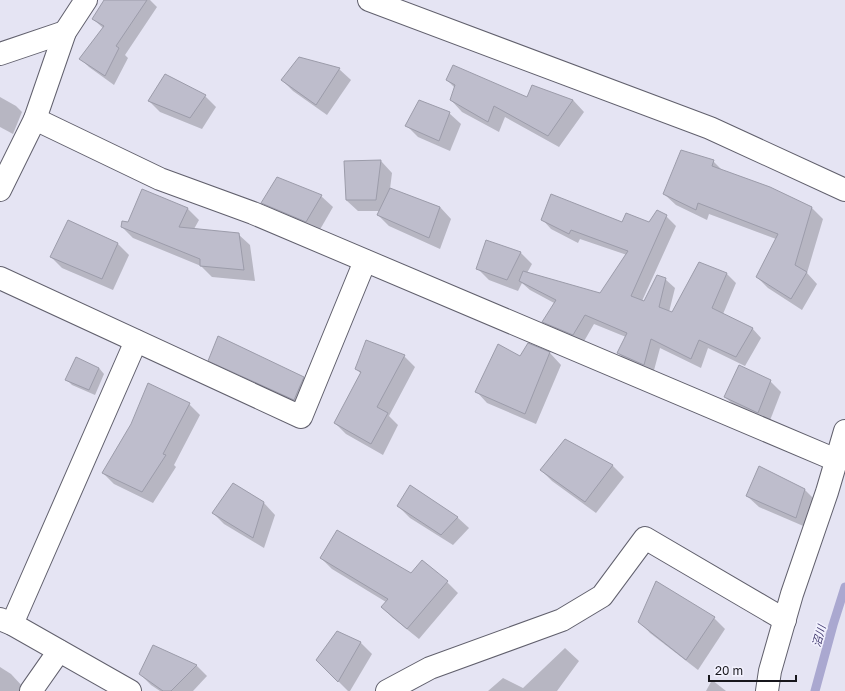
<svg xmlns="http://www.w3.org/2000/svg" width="845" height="691" viewBox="0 0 845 691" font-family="'Golos Text','Noto Sans JP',sans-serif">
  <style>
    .shadow { fill: #0003 }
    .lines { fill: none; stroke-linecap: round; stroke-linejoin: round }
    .stream { stroke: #aaa8d0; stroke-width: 9 }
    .building { fill: #bebdcc; stroke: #9c9caa }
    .street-casing { stroke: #61606d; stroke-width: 24 }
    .street { stroke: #fff; stroke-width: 22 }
    .labels { text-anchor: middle; stroke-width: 3; stroke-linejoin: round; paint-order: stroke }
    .water-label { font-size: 11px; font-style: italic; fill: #433c70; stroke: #f2f1fe }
  </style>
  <rect width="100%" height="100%" fill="#e5e4f3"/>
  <g class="shadow">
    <path d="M105 0H150L157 7 125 55 128 58 114 85 89 67 80 58 103 28 93 19Z"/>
    <path d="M299 58 339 69 351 80 327 115 293 91 282 80Z"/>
    <path d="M447 80 527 99 533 86 573 100 584 112 559 147 505 117 499 132 462 112 451 100 455 88Z"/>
    <path d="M205 96 216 107 202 129 160 112 149 101Z"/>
    <path d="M0 97 16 106 22 112 13 134 0 127Z"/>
    <path d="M449 113 461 124 450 151 418 137 407 126Z"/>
    <path d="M381 161 392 173 390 189 440 207 451 219 440 249 389 226 378 215 380 211H358L346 200Z"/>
    <path d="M713 161 723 171 811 207 823 219 807 273 817 284 802 310 768 288 757 277 776 239 709 214 707 220 676 205 664 194Z"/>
    <path d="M321 196 333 207 318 233 274 214 263 203Z"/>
    <path d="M188 209 199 220 194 229 238 234 250 245 255 281 212 277 201 266 133 238 122 227Z"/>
    <path d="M666 216 676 226 642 301 644 302 665 279 675 288 669 312 673 313 699 263 727 274 736 283 723 314 752 328 761 338 745 366 708 348 701 368 660 348 653 374 627 362 618 353 626 337 594 324 583 343 553 331 544 322 556 304 530 290 522 283 518 291 489 280 477 268 486 242 521 253 532 264 527 273 600 294 627 255 580 239 578 243 551 229 542 219 622 223H649Z"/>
    <path d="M69 221 118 244 129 255 113 290 62 268 51 257Z"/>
    <path d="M529 344 550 353 561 365 536 424 487 403 476 391 520 357Z"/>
    <path d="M404 356 415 367 389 416 398 425 383 455 346 434 335 423 361 374 356 368Z"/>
    <path d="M210 360 303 378 315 389 306 411 221 372Z"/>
    <path d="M99 368 104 374 95 395 72 385 67 380Z"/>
    <path d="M770 381 781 392 769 423 737 408 725 397Z"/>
    <path d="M189 404 200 415 174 465 176 467 153 503 114 484 103 473Z"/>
    <path d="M565 440 613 466 624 477 596 513 552 481 541 470Z"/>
    <path d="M233 485 264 503 275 515 264 548 224 524 213 513Z"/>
    <path d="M805 490 816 501 808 528 759 507 747 496Z"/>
    <path d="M398 506 457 517 469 528 453 545 410 518Z"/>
    <path d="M321 558 411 574 447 582 458 593 419 639 393 618 382 607 386 602 332 569Z"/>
    <path d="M714 618 725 629 698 670 650 633 639 621Z"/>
    <path d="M337 633 361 643 372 654 350 691H348L317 660Z"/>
    <path d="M565 648 579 661 557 691H488L503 678 523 688Z"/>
    <path d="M196 665 207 676 193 691H160L151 685 140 674Z"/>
    <path d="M0 667 11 674 24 688 22 691H0Z"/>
    <path d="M712 680 726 691H706Z"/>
  </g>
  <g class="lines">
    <path class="stream" d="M815 691 833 625 845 587"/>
  </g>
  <g class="building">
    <path d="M104 0H147L116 46 119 48 105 76 79 59 104 26 92 19Z"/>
    <path d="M299 57 340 68 316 105 281 80Z"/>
    <path d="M453 65 527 97 532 85 573 100 548 136 494 106 488 122 450 100 455 85 446 80Z"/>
    <path d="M165 74 206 95 190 118 148 101Z"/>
    <path d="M419 100 450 112 439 141 405 126Z"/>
    <path d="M681 150 714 160 712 166 770 187 812 207 795 265 807 272 791 299 756 277 778 234 698 203 696 210 663 194Z"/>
    <path d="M381 160 376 200H346L344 161Z"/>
    <path d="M277 177 322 195 306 222 261 203Z"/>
    <path d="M390 188 440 207 429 238 377 215Z"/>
    <path d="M142 189 188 208 179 227 239 233 244 270 200 266V259L121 227 122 221 128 222Z"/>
    <path d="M551 194 622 222 626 213 649 222 657 210 667 215 631 296 644 301 657 275 666 278 659 307 672 312 699 262 727 273 712 308 753 328 736 357 699 340 691 359 651 339 644 365 617 353 627 333 585 315 573 335 542 322 556 300 519 281 523 271 600 293 628 251 571 230 569 234 541 220Z"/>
    <path d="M68 220 118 243 102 279 50 257Z"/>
    <path d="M486 240 521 252 507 280 476 269Z"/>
    <path d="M218 336 304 377 294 400 208 361Z"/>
    <path d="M366 340 405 355 377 407 388 413 371 444 334 423 361 372 355 369Z"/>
    <path d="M528 343 550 352 525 414 475 392 498 344 520 356Z"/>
    <path d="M76 357 99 368 89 390 65 380Z"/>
    <path d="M739 365 771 380 758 413 724 397Z"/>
    <path d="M148 383 190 403 163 454 166 455 142 492 102 473 131 424Z"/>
    <path d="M565 439 613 465 585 502 540 470Z"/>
    <path d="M759 466 805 489 796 518 746 496Z"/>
    <path d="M233 483 264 502 253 538 212 513Z"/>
    <path d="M410 485 458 517 441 535 397 506Z"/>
    <path d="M337 530 411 573 422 560 448 581 407 629 381 607 388 599 320 558Z"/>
    <path d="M656 581 715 617 686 660 638 622Z"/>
    <path d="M337 631 361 642 338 682 316 660Z"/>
    <path d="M153 645 197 665 171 691H163L139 674Z"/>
  </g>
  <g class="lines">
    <defs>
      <g id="street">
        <path d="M369 0 710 128 845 190"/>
        <path d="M0 54 65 32"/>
        <path d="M35 119 160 179 253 213 836 460"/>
        <path d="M0 190 35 119 65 32 86 0"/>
        <path d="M0 278 301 417 365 261"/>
        <path d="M0 619 12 624 130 691"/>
        <path d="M12 624 136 341"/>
        <path d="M31 691 59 651"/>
        <path d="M387 691 430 668 562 620 602 596 645 538 785 620"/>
        <path d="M767 691 770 671 792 594 827 492 845 431"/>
      </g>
    </defs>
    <use href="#street" class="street-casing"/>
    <use href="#street" class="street"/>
  </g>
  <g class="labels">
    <g class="water-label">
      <text transform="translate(819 636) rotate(-74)" y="4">沼川</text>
    </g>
  </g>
  <path d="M709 675v6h87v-6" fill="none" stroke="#17161c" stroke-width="2"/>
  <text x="715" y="675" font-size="12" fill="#17161c" stroke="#f2f1fe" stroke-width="3" paint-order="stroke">20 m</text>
</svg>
